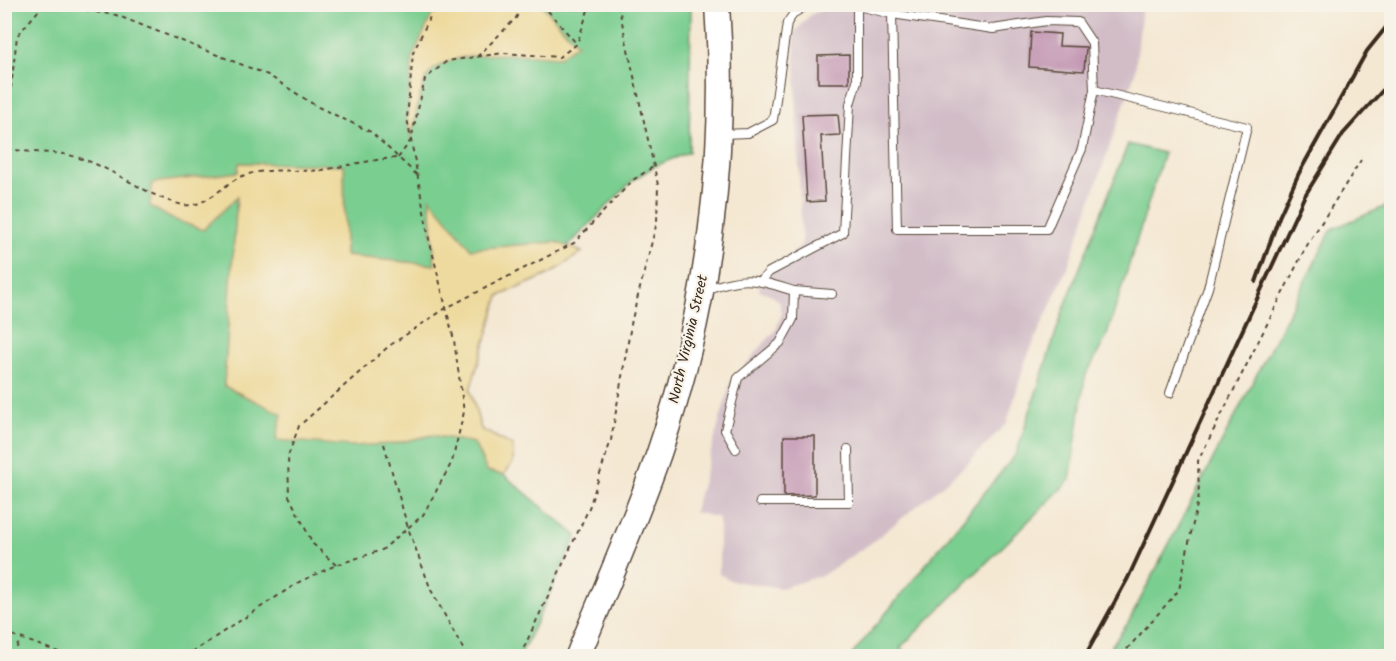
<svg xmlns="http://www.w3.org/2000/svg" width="1396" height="661" viewBox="0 0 1396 661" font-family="Kalam,sans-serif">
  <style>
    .industrial { fill: #d2bdc7 }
    .green { fill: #7ace90; stroke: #5a7c57; stroke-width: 1.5 }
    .sand { fill: #eeda9e; stroke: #94825e; stroke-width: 1.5 }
    .building { fill: #c397b3 }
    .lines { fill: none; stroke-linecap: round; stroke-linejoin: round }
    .lane-casing { stroke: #574639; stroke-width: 10 }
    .primary-casing { stroke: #574639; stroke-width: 27 }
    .path { stroke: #574639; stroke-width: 2; stroke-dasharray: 4.5 4.5; stroke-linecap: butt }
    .lane { stroke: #fff; stroke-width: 8 }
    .primary { stroke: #fff; stroke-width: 24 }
    .rail { stroke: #3b2a1e; stroke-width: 4 }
    .labels { text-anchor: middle; stroke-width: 4.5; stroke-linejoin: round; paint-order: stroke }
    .street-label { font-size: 15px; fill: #3b2a1e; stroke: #f7f3e8 }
  </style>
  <rect width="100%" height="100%" fill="#f7f3e8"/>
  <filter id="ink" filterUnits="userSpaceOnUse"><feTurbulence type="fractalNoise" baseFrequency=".0167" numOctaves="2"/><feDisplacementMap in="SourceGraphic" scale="12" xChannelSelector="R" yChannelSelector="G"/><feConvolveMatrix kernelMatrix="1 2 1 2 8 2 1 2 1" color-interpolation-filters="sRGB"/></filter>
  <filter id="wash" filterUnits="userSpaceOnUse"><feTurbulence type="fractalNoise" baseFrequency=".008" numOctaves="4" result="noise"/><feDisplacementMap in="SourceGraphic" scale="24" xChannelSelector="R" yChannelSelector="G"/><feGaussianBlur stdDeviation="1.35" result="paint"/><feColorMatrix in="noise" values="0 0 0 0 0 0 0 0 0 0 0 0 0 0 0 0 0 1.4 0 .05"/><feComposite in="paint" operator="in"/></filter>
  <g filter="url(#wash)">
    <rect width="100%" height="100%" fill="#f4e8d3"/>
    <path class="industrial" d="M834 4 1142 5 1135 73 1068 266 1025 362 1007 423 966 465 922 502 871 543 823 575 781 588 732 581 719 574V518L694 512 731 381 776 330 782 313 779 301 768 293 759 291 761 281 759 272 790 256 802 244 794 33 810 15Z"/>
    <g class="green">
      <path d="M4 5H691L689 152 653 167 633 180 567 247 556 242 471 249 430 199 435 265 345 256 344 165 239 164V172L203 230 237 195 224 385 392 444 432 435 474 443 487 471 504 475 577 536 520 656H5Z"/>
      <path d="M1128 144 1164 153 1106 338 1085 377 1070 480 900 648 911 656H851L1016 454 1062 314Z"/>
      <path d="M1391 204V656H1104L1128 623 1332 229Z"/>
    </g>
    <g class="sand">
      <path d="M437 4 542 5 577 44 559 57C527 55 440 45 425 81 417 99 415 121 411 140L407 118 413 56Z"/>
      <path d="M239 163 344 165 345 256 435 265 430 198 471 249 556 242 582 252 550 274 499 296 470 390 481 429 513 446V462L504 475 487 471 474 443 432 435 392 444 351 446 276 440 282 414 224 386 237 197 203 230 170 218 150 206 152 183 238 172Z"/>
    </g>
    <g id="blocks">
      <g class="building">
        <path d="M1031 32 1060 34 1059 46 1086 47 1084 71 1029 67Z"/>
        <path d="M849 55V83H818V56Z"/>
        <path d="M838 114 840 135 821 136 825 201 807 202 802 115Z"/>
        <path d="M784 436H815V495L784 496Z"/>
      </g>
    </g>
  </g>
  <g filter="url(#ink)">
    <use href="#blocks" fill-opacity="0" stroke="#574639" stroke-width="1.5"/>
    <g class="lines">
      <defs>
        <g id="lane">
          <path d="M849 4 892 14 993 29 1046 21 1078 22 1092 43 1094 90 1082 149 1047 229H897L892 14"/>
          <path d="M1094 90 1247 127 1208 288 1170 393"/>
          <path d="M723 134 748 133 773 120 787 23 794 13 809 4"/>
          <path d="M761 281 769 272 843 233 850 104 857 81V6"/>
          <path d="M705 290C745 275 754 279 794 291L793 319 780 343 738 378 725 430 736 449"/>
          <path d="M794 291 832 294"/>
          <path d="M760 502H849L848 449"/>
        </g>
        <path id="primary" d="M578 656C605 589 635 522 659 453 708 310 728 155 717 4"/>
      </defs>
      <use href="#lane" class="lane-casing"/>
      <use href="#primary" class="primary-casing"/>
      <g class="path">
        <path d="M44 4 17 36 8 113 9 148C31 155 54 150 76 157 111 166 152 200 184 205 205 208 223 185 240 177 266 166 295 173 322 170 347 166 372 159 398 158"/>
        <path d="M542 4 576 43"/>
        <path d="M42 8H69L116 15 268 75 316 106 371 132 418 176"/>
        <path d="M477 57 516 18 523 4"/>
        <path d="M398 158 411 140 425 79 447 61 504 53 559 57 577 44 590 4"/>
        <path d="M384 444 408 528 431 590 467 656"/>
        <path d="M336 565 313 544 289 496 288 456 299 426 389 346 446 308 574 243 633 180 653 167"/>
        <path d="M4 632 69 656"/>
        <path d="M13 656 20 640"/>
        <path d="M174 656 194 651 299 582 336 565 382 550 423 515 452 462 464 412 454 340 429 239 407 118 413 53 436 4"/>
        <path d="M520 656 589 508 611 440 632 319 657 222 658 185 618 4"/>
        <path d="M1121 656 1179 590 1199 495 1198 461 1306 247 1361 160"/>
      </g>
      <use href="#lane" class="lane"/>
      <use href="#primary" class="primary"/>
      <g class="rail">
        <path d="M1256 282 1279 217 1299 173 1367 51 1392 20"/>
        <path d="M1085 656 1128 578 1304 197 1343 134 1392 80"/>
      </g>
    </g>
  </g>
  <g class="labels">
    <g class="street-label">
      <text transform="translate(688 339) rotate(-77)" y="5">North Virginia Street</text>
    </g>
  </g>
  <rect width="1396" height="661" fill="none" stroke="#f7f3e8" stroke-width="24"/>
</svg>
